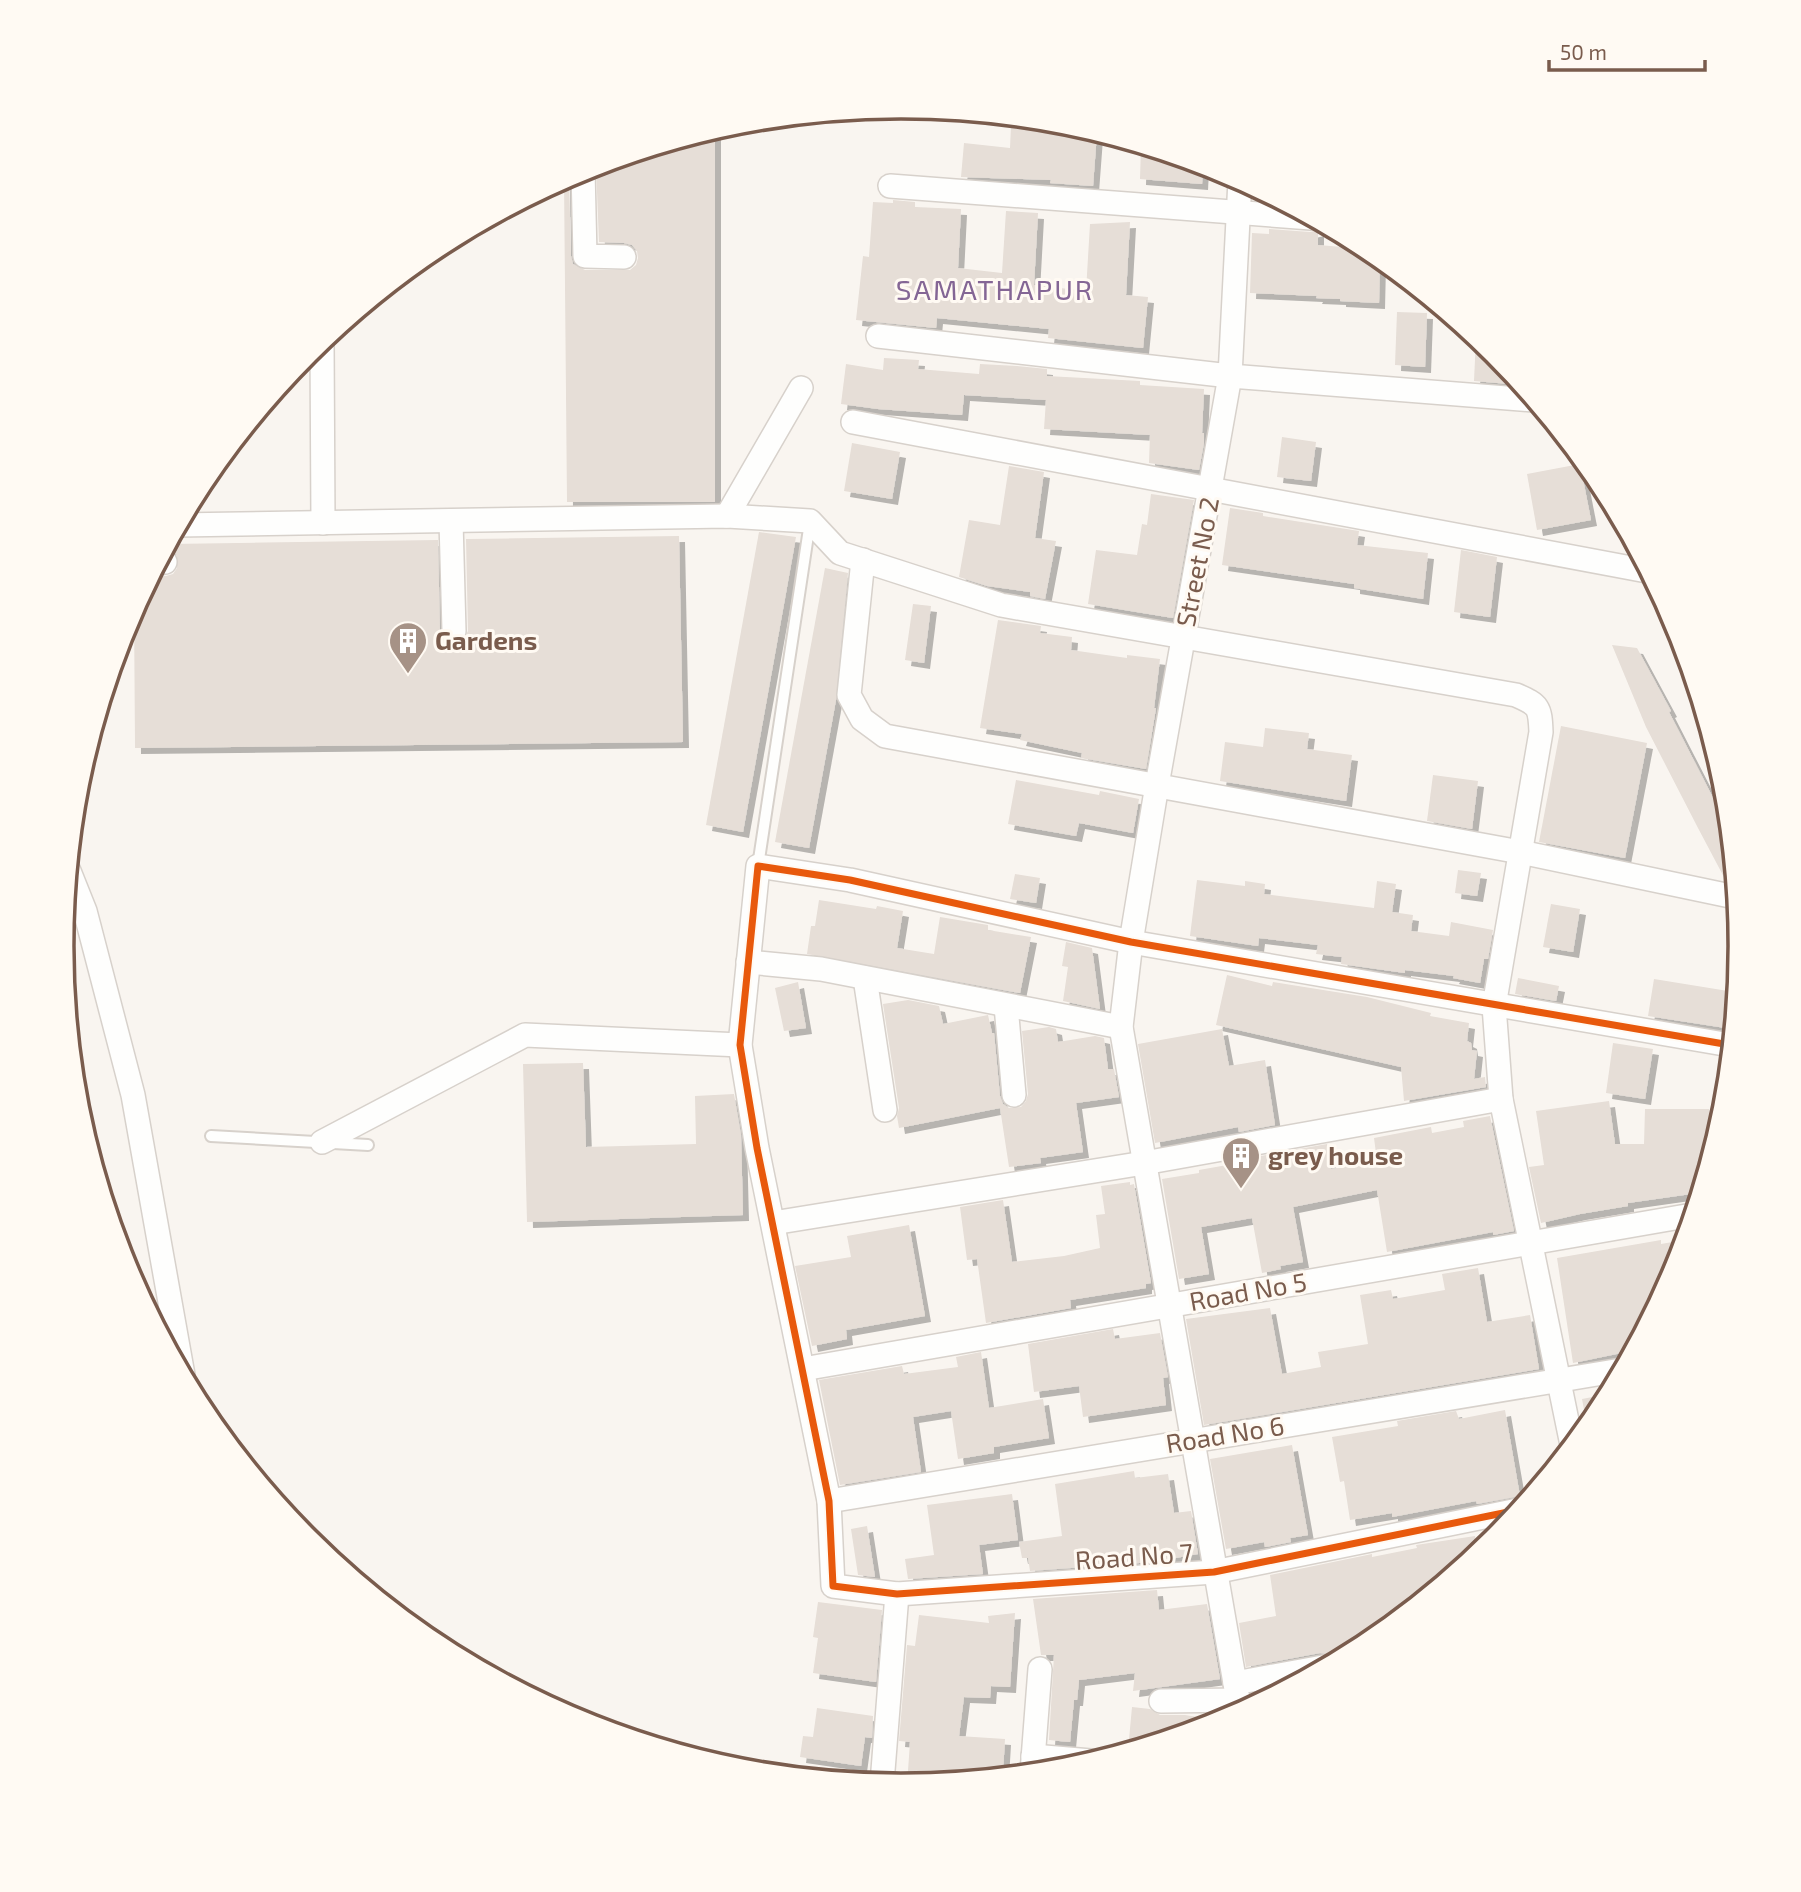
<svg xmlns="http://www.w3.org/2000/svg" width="1801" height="1892" viewBox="0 0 1801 1892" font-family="'Exo 2',sans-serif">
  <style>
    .building { fill: #e6ded7; filter: url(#shadow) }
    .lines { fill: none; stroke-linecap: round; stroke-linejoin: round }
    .lane-casing { stroke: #d7d1cb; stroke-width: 14 }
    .street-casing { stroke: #d7d1cb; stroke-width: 26 }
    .lane { stroke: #fefefd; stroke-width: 10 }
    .street { stroke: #fefefd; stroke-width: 23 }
    .cycleway-casing { stroke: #fffaf3; stroke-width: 11 }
    .cycleway { stroke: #e8590c; stroke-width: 7 }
    .labels { text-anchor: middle; stroke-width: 6; stroke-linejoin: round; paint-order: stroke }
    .street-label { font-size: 26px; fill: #7a5c4d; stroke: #fffaf3 }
    .poi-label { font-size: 26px; font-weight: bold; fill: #7a5c4d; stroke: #fffaf3; text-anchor: start }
    .neighbourhood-label { font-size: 28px; letter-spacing: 2px; fill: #846695; stroke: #fffaf3 }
    .rim { fill: none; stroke: #7a5c4d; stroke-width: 3.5 }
  </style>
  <defs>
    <filter id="shadow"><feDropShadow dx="6" dy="6" stdDeviation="0" flood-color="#0004"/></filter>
  </defs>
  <rect width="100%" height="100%" fill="#f9f5f0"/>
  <g class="building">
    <path d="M1065 123 1097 133 1093 186 1050 183 1051 180 961 177 964 143 1010 148 1011 126 1064 129Z"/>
    <path d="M715 130V502H567L564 179 569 176 571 256 573 264 585 270H630L636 265 638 258 637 251 632 245 624 243 599 242 596 166Z"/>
    <path d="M1141 146 1203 165 1202 184 1140 179Z"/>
    <path d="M893 200 915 202V207L961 209 958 268 1002 273 1006 211 1038 213 1034 285 1086 291 1090 224 1130 222 1126 295 1148 297 1143 348 1048 338 1049 329 937 318 936 328 856 320 863 256 869 257 873 202 893 203Z"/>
    <path d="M1269 229 1310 232 1318 230V245L1368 249 1380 259 1379 303 1340 301V299L1316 298 1317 296 1250 293 1252 233 1269 234Z"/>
    <path d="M1397 312 1427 313 1425 367 1395 365Z"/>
    <path d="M1476 338 1494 353 1521 385 1474 381Z"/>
    <path d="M884 358 919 360 918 369 979 374 980 364 1017 366 1047 369V376L1140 381V385L1204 389 1202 433H1204V443L1199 470 1149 463 1150 435 1044 429 1046 400 964 395 962 415 878 409 841 404 846 364 883 370Z"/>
    <path d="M1282 437 1316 442 1311 481 1277 477Z"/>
    <path d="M852 443 900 452 892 499 844 491Z"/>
    <path d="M1580 464 1591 520 1537 530 1527 474Z"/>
    <path d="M1009 466 1044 472 1035 538 1056 541 1045 599 1030 596V592L987 586 959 577 969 520 1000 525Z"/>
    <path d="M1151 494 1194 500 1173 618 1088 604 1096 550 1137 555 1142 524 1147 525Z"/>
    <path d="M1230 508 1263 513V516L1359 531 1357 545 1428 553 1423 599 1354 588V584L1222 565Z"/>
    <path d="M759 532 796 537 743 832 706 825Z"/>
    <path d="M679 536 683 742 135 748 134 608 152 574 166 576 173 574 177 568V556L173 550 166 548 169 544 438 540 440 632 447 643 454 645 462 642 468 631 466 539Z"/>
    <path d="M1461 550 1497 557 1490 617 1454 612Z"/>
    <path d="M825 568 848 573 836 700 809 848 775 842Z"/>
    <path d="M913 604 931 606 924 663 905 660Z"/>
    <path d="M998 620 1041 626 1040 633 1072 637 1071 650 1127 658V655L1160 659 1154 708H1156L1146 769 1081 758 1082 753 1020 740 1022 734 980 728Z"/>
    <path d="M1612 645 1637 648 1671 711 1669 712 1728 827 1733 882 1726 881 1698 828 1646 727Z"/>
    <path d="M1561 726 1647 743 1625 858 1539 842Z"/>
    <path d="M1265 728 1309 733 1307 749 1352 755 1346 801 1220 781 1225 742 1263 747Z"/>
    <path d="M1433 775 1478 781 1472 829 1427 821Z"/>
    <path d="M1016 780 1099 795 1100 791 1139 799 1133 833 1079 823 1076 836 1008 824Z"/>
    <path d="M1458 870 1481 873 1477 896 1455 893Z"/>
    <path d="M1015 874 1040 878 1036 903 1010 899Z"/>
    <path d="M1197 880 1245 886V881L1265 884 1264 894 1374 908 1377 881 1396 884 1392 912 1413 915 1411 931 1449 936 1451 922 1493 930 1488 959H1484L1480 983 1453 978 1454 976 1405 970V973L1341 964 1342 957 1316 954 1318 945 1259 938 1258 946 1190 936Z"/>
    <path d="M819 900 876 909 877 906 903 911 897 948 934 954 940 917 988 925V930L1031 937 1020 993 807 954 811 926H815Z"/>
    <path d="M1551 904 1580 909 1573 952 1543 947Z"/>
    <path d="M1066 942 1092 948 1100 1009 1063 1001 1068 967 1062 966Z"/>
    <path d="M1227 975 1272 986 1273 982 1367 997 1431 1013 1430 1016 1469 1023 1467 1041 1471 1043 1472 1050 1477 1051 1474 1079 1485 1077 1486 1087 1404 1101 1401 1067 1216 1025Z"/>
    <path d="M1518 978 1559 986 1556 1001 1515 994Z"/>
    <path d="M1654 979 1728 991 1727 1001 1734 1002 1732 1029 1648 1016Z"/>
    <path d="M798 982 806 1028 784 1031 775 988Z"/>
    <path d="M908 1000 939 1006 943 1024 988 1015 992 1033H994L1000 1096 1003 1104 1009 1108 1021 1107 1026 1101 1028 1094 1022 1031 1049 1027 1056 1029 1058 1042 1095 1036 1104 1038 1108 1069H1114L1119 1097 1076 1103 1083 1152 1040 1158 1041 1163 1009 1167 1000 1108 899 1128 897 1116 899 1108 883 1004Z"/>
    <path d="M1222 1029 1229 1066 1265 1060 1275 1125 1239 1132 1238 1127 1155 1143 1138 1044Z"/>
    <path d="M1613 1043 1653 1049 1645 1099 1606 1093Z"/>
    <path d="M583 1063 586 1147 696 1144 695 1096 734 1094 741 1135 743 1215 527 1222 523 1064Z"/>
    <path d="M1609 1101 1615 1144H1644L1645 1109H1709L1713 1143 1698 1193 1628 1203V1206L1580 1214 1541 1223 1529 1167 1544 1165 1536 1111Z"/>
    <path d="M1490 1116 1514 1231 1493 1235V1232L1387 1252 1377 1190 1293 1207 1303 1262 1280 1266 1281 1269 1262 1273 1252 1218 1201 1227 1209 1274 1179 1279 1162 1179 1199 1173V1170L1244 1162V1159L1327 1144 1331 1169 1377 1161 1374 1138 1431 1127 1432 1133 1464 1127 1463 1121Z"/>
    <path d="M1130 1182V1185L1134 1184 1151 1283 1146 1284V1288L1070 1300 1071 1308 986 1323 977 1259 967 1260 960 1207 1003 1200 1012 1262 1064 1256 1100 1248 1096 1215 1105 1214 1101 1186Z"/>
    <path d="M909 1225 925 1316 846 1330 847 1339 812 1346 795 1266 851 1257 847 1236Z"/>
    <path d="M1661 1240V1244L1684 1240 1676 1268 1631 1351 1573 1363 1557 1258Z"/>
    <path d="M1478 1268 1487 1322 1530 1315 1539 1369 1204 1425 1186 1319 1270 1308 1282 1374 1321 1367 1318 1352 1368 1344 1360 1295 1391 1290 1393 1299 1445 1290 1442 1274Z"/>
    <path d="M1113 1329 1115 1339 1160 1333 1168 1377 1163 1378 1166 1405 1083 1417 1079 1386 1034 1392 1028 1344Z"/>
    <path d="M981 1352 989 1408 1043 1399 1049 1438 994 1447V1453L958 1459 951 1411 913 1417 921 1472 840 1485 819 1380 902 1366 904 1374 958 1367 956 1357Z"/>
    <path d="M1608 1394 1598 1413 1587 1426 1582 1399Z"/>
    <path d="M1505 1410 1520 1496 1477 1504 1476 1501 1392 1517V1513L1350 1520 1344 1481 1340 1482 1332 1437 1398 1426 1397 1421 1456 1411 1459 1419Z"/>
    <path d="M1292 1445 1308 1535 1290 1538 1291 1542 1265 1547 1264 1542 1226 1549 1210 1459Z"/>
    <path d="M1134 1471 1135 1478 1168 1474 1174 1513 1191 1511 1198 1554 1153 1562 1030 1571 1028 1558H1022L1019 1542 1062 1536 1055 1484Z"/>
    <path d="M1012 1494 1018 1540 979 1545 983 1574 908 1579 905 1559 934 1555 927 1505Z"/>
    <path d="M867 1526 875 1577 858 1575 851 1529Z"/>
    <path d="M1475 1536 1478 1552 1367 1644 1349 1647 1351 1652 1335 1661 1328 1654 1320 1653 1246 1667 1239 1623 1276 1616 1270 1575 1372 1554V1557L1417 1548 1416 1545Z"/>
    <path d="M1157 1590 1159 1610 1207 1604 1220 1679 1133 1691 1135 1673 1079 1680 1077 1700H1074L1070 1742 1049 1740 1054 1655H1041L1033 1599Z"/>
    <path d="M818 1602 882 1610 876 1682 813 1673 818 1638 813 1637Z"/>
    <path d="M1015 1613 1010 1687 991 1686 990 1698 964 1697 959 1736 1005 1739 1003 1772 993 1771V1776L907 1785 910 1742 899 1741 907 1645 915 1646 919 1615 989 1623 988 1616Z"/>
    <path d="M1132 1707 1150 1709 1160 1715H1185L1223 1721 1128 1750Z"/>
    <path d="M817 1708 873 1716 872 1738 865 1737 861 1766 800 1757 803 1736 813 1737Z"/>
  </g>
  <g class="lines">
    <defs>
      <g id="lane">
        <path d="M758 866 810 522"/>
        <path d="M211 1136 368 1145"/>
      </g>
      <g id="street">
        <path d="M583 170 585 256 624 257"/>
        <path d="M890 186 1311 218"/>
        <path d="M878 336 1230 376 1533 400"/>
        <path d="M322 341 323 523"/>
        <path d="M853 422 1647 571"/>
        <path d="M727 516 801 388"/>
        <path d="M451 521 454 631"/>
        <path d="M178 525 727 516 810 521 840 553 1001 605 1516 695C1539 705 1540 707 1541 732L1494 1006 1501 1099 1572 1445"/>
        <path d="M863 560 849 695 862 719 885 736 1520 852 1735 897"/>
        <path d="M159 562H165"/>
        <path d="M69 871 85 911 133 1095 183 1375"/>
        <path d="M748 962 821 969 1121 1027"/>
        <path d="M865 978 885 1110"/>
        <path d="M1006 1006 1014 1095"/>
        <path d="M322 1142 525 1035 740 1045"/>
        <path d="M773 1223 1144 1163 1501 1099"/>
        <path d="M803 1369 1692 1215"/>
        <path d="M829 1501 1621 1370"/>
        <path d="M1518 1510 1214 1572 897 1594 833 1586 829 1501 757 1148 740 1045 758 866 850 880 1131 942 1730 1045"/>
        <path d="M1235 1683 1323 1667"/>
        <path d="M1161 1701 1239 1700"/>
        <path d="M1240 1712 1121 1027 1131 942 1157 785 1230 376 1240 180"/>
        <path d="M1033 1756 1091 1761"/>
        <path d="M1032 1772 1040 1669"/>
        <path d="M882 1783 897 1594"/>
      </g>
    </defs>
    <use href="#lane" class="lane-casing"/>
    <use href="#street" class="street-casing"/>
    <use href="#lane" class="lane"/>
    <use href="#street" class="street"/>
    <defs>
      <path id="cycleway" d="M1518 1510 1214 1572 897 1594 833 1586 829 1501 757 1148 740 1045 758 866 850 880 1131 942 1730 1045"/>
    </defs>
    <use href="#cycleway" class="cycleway-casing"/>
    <use href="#cycleway" class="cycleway"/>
  </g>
  <defs>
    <symbol id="building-pin" viewBox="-11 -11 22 30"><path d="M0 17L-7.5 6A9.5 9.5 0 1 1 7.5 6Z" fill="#a69286" stroke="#fffaf3"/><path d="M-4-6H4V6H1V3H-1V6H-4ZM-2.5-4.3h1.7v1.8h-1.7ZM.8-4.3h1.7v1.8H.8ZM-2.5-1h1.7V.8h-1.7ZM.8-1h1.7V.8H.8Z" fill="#fff"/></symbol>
  </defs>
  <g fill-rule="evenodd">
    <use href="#building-pin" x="386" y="619" width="44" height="60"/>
    <use href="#building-pin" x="1219" y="1134" width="44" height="60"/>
  </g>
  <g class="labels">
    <g class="street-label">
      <text transform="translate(1198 562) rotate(-79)" y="9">Street No 2</text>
      <text transform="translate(1248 1292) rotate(-10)" y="9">Road No 5</text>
      <text transform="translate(1225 1435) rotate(-9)" y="9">Road No 6</text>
      <text transform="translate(1134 1557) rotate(-4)" y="9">Road No 7</text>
    </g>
    <g class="poi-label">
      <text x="435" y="650">Gardens</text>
      <text x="1268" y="1165">grey house</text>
    </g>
    <g class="neighbourhood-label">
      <text x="995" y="300">SAMATHAPUR</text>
    </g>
  </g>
  <path d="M0 0H1801V1892H0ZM74 946a827 827 0 1 1 1654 0a827 827 0 1 1-1654 0Z" fill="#fffaf3" fill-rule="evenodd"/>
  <path class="rim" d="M74 946a827 827 0 1 1 1654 0a827 827 0 1 1-1654 0Z"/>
  <path d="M1549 60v10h156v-10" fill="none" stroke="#7a5c4d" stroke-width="3.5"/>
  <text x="1560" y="60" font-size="21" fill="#7a5c4d" stroke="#fffaf3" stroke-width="5" paint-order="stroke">50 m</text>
</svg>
